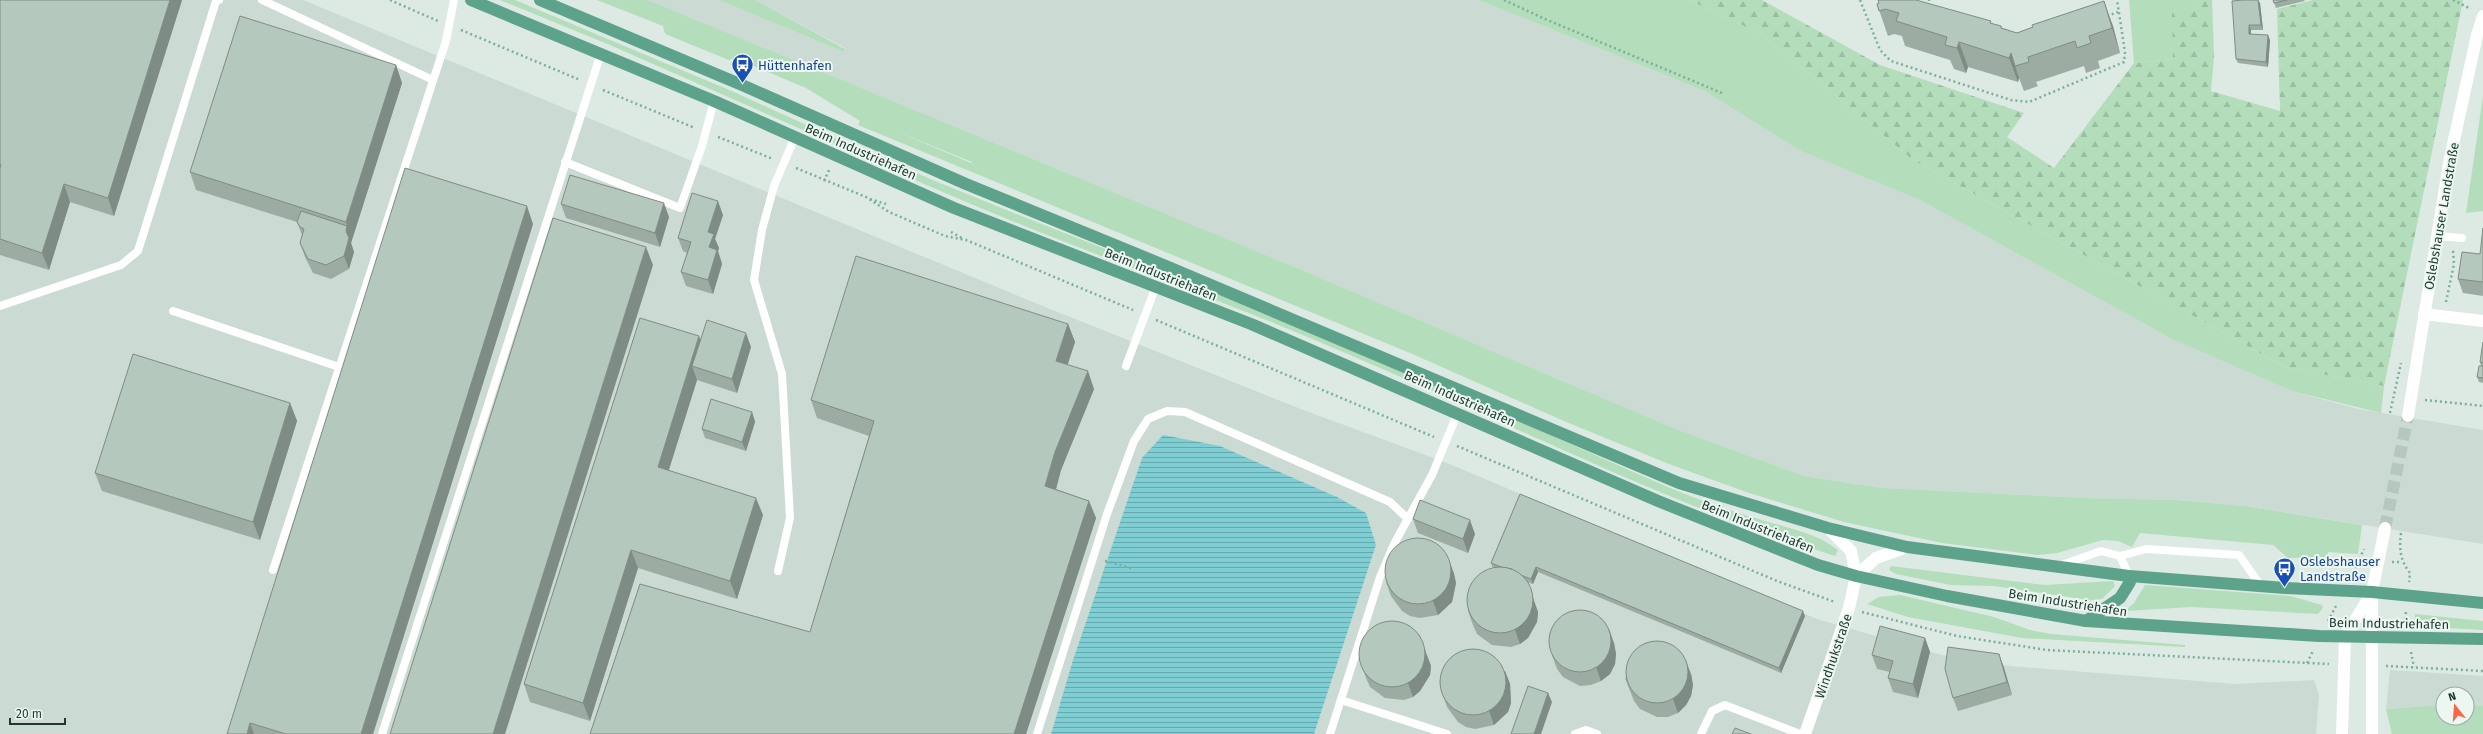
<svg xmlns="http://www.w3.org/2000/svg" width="2483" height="734" viewBox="0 0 2483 734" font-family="'Fira Sans',sans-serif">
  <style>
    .built { fill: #cbdad2 }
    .grass { fill: #b3ddbb; fill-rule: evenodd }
    .forest { fill: url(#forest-firs) }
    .water { fill: url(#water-rules) }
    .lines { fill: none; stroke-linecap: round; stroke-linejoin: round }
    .minor-tunnel { stroke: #b6c7bf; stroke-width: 12; stroke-dasharray: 12 6; stroke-linecap: butt }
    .path { stroke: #7ab09b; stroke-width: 2.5; stroke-dasharray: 2 3; stroke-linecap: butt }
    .service { stroke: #fff; stroke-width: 8 }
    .minor { stroke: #fff; stroke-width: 12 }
    .tertiary { stroke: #fff; stroke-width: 12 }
    .primary { stroke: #5da38b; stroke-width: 12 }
    .wall { fill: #9caca3 }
    .shaded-wall { fill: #7f8c85 }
    .building { fill: #b5c8be; stroke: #7f8c85 }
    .labels { text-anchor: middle; stroke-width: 4; stroke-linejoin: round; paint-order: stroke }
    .transit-label { font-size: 13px; fill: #164399; stroke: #edf7f1; text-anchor: start }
    .street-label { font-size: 13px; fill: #1d3a30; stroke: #edf7f1 }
  </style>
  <defs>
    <pattern id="forest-firs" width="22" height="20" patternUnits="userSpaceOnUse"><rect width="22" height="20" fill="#b3ddbb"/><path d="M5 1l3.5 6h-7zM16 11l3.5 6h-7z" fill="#9abea1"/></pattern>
    <pattern id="water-rules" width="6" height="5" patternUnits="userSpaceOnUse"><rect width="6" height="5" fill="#7fced4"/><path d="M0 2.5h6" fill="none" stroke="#67a8ac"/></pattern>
  </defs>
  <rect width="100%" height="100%" fill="#dceae3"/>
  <g class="built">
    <path d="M0 0H303L1050 309 1306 411 1447 463 1817 619 1942 655 2010 666 2236 684 2314 680 2319 695 2316 734H1314L1376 545 1366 513 1337 497 1220 446 1142 458 1073 660 1051 734H0Z"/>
    <path d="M648 0H719L844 52 845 48 755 0H1479L1705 91 1801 151 1920 200 2174 340 2292 391 2358 409 2483 430V544L2245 506 2176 500 2085 498 1882 488 1804 476 1678 430 1285 263Z"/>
    <path d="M2390 670 2483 676V706L2467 705V694H2443V705L2386 709Z"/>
  </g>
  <g class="grass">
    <path d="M500 0H515L734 92 837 139 835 144 610 45Z"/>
    <path d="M597 0H648L1285 263 1678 430 1804 476 1882 488 2085 498 2176 500 2245 506 2362 525 2358 554 2328 552V557L2288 558 2273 545 2140 533 2132 547 2118 541 2103 540 2057 553 2038 555 1942 543 1844 522 1749 493 1669 464 1564 421 1410 353 858 125 860 121 806 88 735 58 729 60 665 34 663 26ZM891 129 972 162 971 163Z"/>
    <path d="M719 0H755L845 49 844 52Z"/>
    <path d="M1479 0H1689L1761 34 1913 160 2285 367 2384 386 2381 413 2292 391 2174 340 1920 200 1801 151 1705 91Z"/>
    <path d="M2129 0H2203L2173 14V59L2134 63Z"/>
    <path d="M2483 96V211L2466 213Z"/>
    <path d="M847 143C962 194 1079 239 1196 284 1349 344 1497 412 1647 478 1683 494 1720 508 1758 519 1786 528 1815 532 1838 550L1835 556C1665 504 1506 421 1343 352 1256 314 1167 282 1078 247 999 217 922 183 845 150Z"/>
    <path d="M1891 566 2045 585 2113 581 2115 586 2102 599 2090 600 1994 586 1951 585 1896 574 1889 570Z"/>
    <path d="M2145 585 2290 596 2322 605 2323 608 2318 614 2191 607 2125 611 2134 603Z"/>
    <path d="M1900 595 1994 617 2030 630 2051 634 2185 645V647L2022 638 1908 617 1867 604 1879 597Z"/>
    <path d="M2415 614 2483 621V630L2414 626Z"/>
    <path d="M2443 705V718H2467V705L2483 706V734H2392L2386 709Z"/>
  </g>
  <path class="forest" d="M1689 0H1762L1880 65 2024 113 2007 137 2054 168 2134 63 2173 59 2172 13 2203 0H2212L2214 56 2211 91 2280 111 2277 9 2313 0H2463L2384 386 2285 367 1913 160 1761 34Z"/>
  <path class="water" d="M1163 435 1220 446 1337 497 1366 513 1376 545 1314 734H1051L1073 660 1142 458Z"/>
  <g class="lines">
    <path class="minor-tunnel" d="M2385 528 2408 416"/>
    <g class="path">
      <path d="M390 0 438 21"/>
      <path d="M1504 0 1545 19 1722 93"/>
      <path d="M1860 0 1880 50 1891 61 2011 100 2029 102 2124 62 2125 52 2117 0"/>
      <path d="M2453 0 2471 9"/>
      <path d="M1929 6V0"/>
      <path d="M2107 16 2118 12"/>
      <path d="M461 30 580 80"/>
      <path d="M603 90 695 128"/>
      <path d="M718 137 773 159"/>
      <path d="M796 168 866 197 889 212 945 236 966 240 1133 310"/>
      <path d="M824 181 830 168"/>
      <path d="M870 199 886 204"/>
      <path d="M951 232 962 238"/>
      <path d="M2446 302 2454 264 2453 250"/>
      <path d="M1156 320 1434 437"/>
      <path d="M2425 400 2483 406"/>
      <path d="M2390 413 2401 363"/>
      <path d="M1457 446 1777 581 1835 602"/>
      <path d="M2401 533C2399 549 2400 560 2410 573L2409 582"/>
      <path d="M1105 561 1131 568"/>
      <path d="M2392 562H2402"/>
      <path d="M2351 577 2364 549"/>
      <path d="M1862 612 1957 636 2047 650 2329 664"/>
      <path d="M2328 621 2336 606"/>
      <path d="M2405 624 2406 611"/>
      <path d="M2411 652 2414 667"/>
      <path d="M2307 663 2313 651"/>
      <path d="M2386 666 2483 671"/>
    </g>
    <g class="service">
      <path d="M262 0 433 80"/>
      <path d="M565 162 680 208 702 146 714 101"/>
      <path d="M2437 236 2462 238"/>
      <path d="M0 306 121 265 138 251 216 1 219 0"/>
      <path d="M173 311 339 367"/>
      <path d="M1126 366 1156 286"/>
      <path d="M2120 556 2146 549 2239 555 2261 586"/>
      <path d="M2059 566 2101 551 2120 556 2129 576"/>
      <path d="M273 570 446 41 454 0"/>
      <path d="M778 571 790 518 782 374 754 280 762 230 774 186 795 137"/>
      <path d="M1341 700 1447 734"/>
      <path d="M382 734 601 53"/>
      <path d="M1037 734 1107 514 1134 441 1148 419 1167 411 1185 412 1390 502 1408 519"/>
      <path d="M1330 734 1380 577 1394 544 1432 475 1458 412"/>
      <path d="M1575 734 1586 730 1597 734"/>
      <path d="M1701 734 1712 711 1725 705 1800 734"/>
    </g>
    <g class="minor">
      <path d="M2424 314 2483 321"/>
      <path d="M2408 416 2449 163 2477 35 2483 16"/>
      <path d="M1856 576 1876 558 1907 547"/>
      <path d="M2372 592 2385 528"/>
      <path d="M1805 734 1849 608 1856 576 1851 551 1828 528"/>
    </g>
    <g class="tertiary">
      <path d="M2342 734 2345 637 2372 592"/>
      <path d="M2372 734V592"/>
    </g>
    <g class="primary">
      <path d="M471 0 714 101 954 208 1251 324 1658 501 1818 565 1856 576 1947 596 2086 621 2319 636 2483 639"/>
      <path d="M540 0 742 85 966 184 1166 266 1679 483 1828 528 1907 547 2129 576 2285 588 2372 592 2483 603"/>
      <path d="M2086 621 2120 598 2130 582 2129 576"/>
    </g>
  </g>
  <g class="wall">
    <path d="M0 0H182L114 216 70 202 49 270 0 255Z"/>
    <path d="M2243 0H2258L2260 3 2263 30H2251V34L2270 40 2268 67 2238 63 2236 59Z"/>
    <path d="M2273 0H2304L2305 1 2276 8Z"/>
    <path d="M1879 3 1991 23 2001 26 2002 28 2017 33 2113 26 2120 53 2098 61 2100 68 2086 73 2084 66 2036 82 2038 86 2024 91 2019 78 2018 82 1968 67 1966 73 1954 69 1950 60 1905 46 1902 36 1894 34 1888 36 1877 4Z"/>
    <path d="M396 65 402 83 351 243 354 252 349 269 331 279 313 273 305 257 300 243 302 235 297 222 196 190 190 172Z"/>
    <path d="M561 204 669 217 660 247 566 218Z"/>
    <path d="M723 215 715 239 719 248 718 251 722 264 713 294 686 286 681 272 687 253 683 251 678 238Z"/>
    <path d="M533 224 373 734H227Z"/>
    <path d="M2483 228V296L2463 293 2458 279 2480 254Z"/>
    <path d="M1068 324 1075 342 1067 364 1094 389 1061 470 1056 489 1089 501 1096 518 1026 734H590L810 632 869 436 817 418 811 400Z"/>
    <path d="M700 340 751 347 737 393 697 380 669 470 763 515 737 599 638 568 590 721 530 702 524 684Z"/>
    <path d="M2483 342V383L2479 382 2477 377 2481 366 2480 362Z"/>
    <path d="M290 403 297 421 260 540 102 491 95 473Z"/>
    <path d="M752 412 755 422 746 451 705 438 702 429Z"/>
    <path d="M1520 494 1805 616 1781 673 1538 572 1533 584 1527 582 1538 612 1537 622 1528 638 1520 644 1511 647 1492 645 1477 634 1473 625 1468 611 1495 569 1493 568 1491 563Z"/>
    <path d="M1413 519 1475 534 1468 553 1418 533Z"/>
    <path d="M1449 560 1454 574 1456 583 1452 602 1438 615 1420 618 1410 616 1402 611 1391 596 1386 582Z"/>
    <path d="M1925 638 1930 652 1918 698 1893 692 1888 678 1890 672 1877 669 1872 655Z"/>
    <path d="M1614 643 1616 654 1615 664 1610 674 1601 681 1591 685 1580 686 1563 677 1557 669 1552 655Z"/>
    <path d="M1424 648 1431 666 1430 675 1420 691 1413 697 1404 700 1385 698 1370 687 1366 678 1361 665Z"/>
    <path d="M1999 654 2004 668 2012 695 1958 711 1953 698Z"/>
    <path d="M1505 671 1510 684 1511 703 1508 712 1494 725 1475 729 1466 727 1458 722 1447 707 1442 693Z"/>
    <path d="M1691 674 1693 685 1691 696 1686 705 1678 713 1668 717H1657L1640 709 1634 701 1625 678Z"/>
  </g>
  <g class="shaded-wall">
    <path d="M170 0H182L114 216 108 198Z"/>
    <path d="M2258 0 2260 3 2263 30 2261 25Z"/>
    <path d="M2104 1 2113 26 2120 53 2112 28Z"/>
    <path d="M2249 25 2251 30V38L2249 34Z"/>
    <path d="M2268 35 2270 40 2268 67 2266 62Z"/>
    <path d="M1959 42 1968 67 1966 73 1957 48Z"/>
    <path d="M2011 53 2019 78 2018 82 2009 58Z"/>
    <path d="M396 65 402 83 351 243 354 252 349 269 344 256 346 231 347 226 346 222Z"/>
    <path d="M64 184 70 202 49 270 42 253Z"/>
    <path d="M718 201 723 215 715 239 719 248 718 251 722 264 713 294 708 280V232Z"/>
    <path d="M664 203 669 217 660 247 655 233Z"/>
    <path d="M527 206 533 224 373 734H361Z"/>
    <path d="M646 247 653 265 505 734H493Z"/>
    <path d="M1068 324 1075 342 1063 379 1056 361Z"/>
    <path d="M746 333 751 347 737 393 732 379Z"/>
    <path d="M699 336 706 354 692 366 697 380 664 485 658 467Z"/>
    <path d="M1088 371 1094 389 1061 470 1052 504 1045 486 1055 452Z"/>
    <path d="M290 403 297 421 260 540 253 522Z"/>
    <path d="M752 412 755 422 746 451 742 442Z"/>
    <path d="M756 498 763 515 737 599 730 581Z"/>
    <path d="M1089 501 1096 518 1026 734H1014Z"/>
    <path d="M1470 520 1475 534 1468 553 1463 539Z"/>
    <path d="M631 550 638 568 590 721 583 703Z"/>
    <path d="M1449 560 1454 574 1456 583 1452 602 1438 615 1433 601Z"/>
    <path d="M1536 567 1538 572 1533 584 1531 579Z"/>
    <path d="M1527 581 1538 612 1537 622 1528 638 1520 644 1515 630Z"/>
    <path d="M1803 611 1805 616 1781 673 1779 668Z"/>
    <path d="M1609 629 1614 643 1616 654 1615 664 1610 674 1601 681 1596 667Z"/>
    <path d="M1419 634 1431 666 1430 675 1420 691 1413 697 1408 683Z"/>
    <path d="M1925 638 1930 652 1918 698 1913 684Z"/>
    <path d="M1999 654 2004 668 2012 695 2007 682Z"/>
    <path d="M1686 661 1691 674 1693 685 1691 696 1686 705 1678 713 1673 699Z"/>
    <path d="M1505 671 1510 684 1511 703 1508 712 1494 725 1489 711Z"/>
    <path d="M1548 693 1552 702 1541 734H1534Z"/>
    <path d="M250 723 254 734H247Z"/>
  </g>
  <g class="building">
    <path d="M0 0H170L108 198 64 184 42 253 0 239V168L1 165 0 164Z"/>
    <path d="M1878 0H1916L1991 21 1990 23 2001 26V28L2017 33 2033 27 2032 25 2104 1 2112 28 2089 36 2091 43 2077 48 2075 41 2028 57 2029 62 2015 66 2011 53 2009 58 1959 42 1957 48 1945 45 1947 37 1896 21 1899 13 1885 9 1879 11 1877 4 1879 3Z"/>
    <path d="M2243 0H2258L2261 25H2249V34L2268 35 2266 62 2236 59 2232 1Z"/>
    <path d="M2273 0H2287L2274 3Z"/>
    <path d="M240 16 396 65 346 222 190 172Z"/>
    <path d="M405 168 527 206 361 734H286L250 723 247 734H227Z"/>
    <path d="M570 175 664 203 655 233 561 204Z"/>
    <path d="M692 193 718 201 708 232 714 234 709 247 717 250 708 280 681 272 691 242 678 238Z"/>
    <path d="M301 211 347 226 346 231 349 238 344 256 326 265 308 259 300 243 304 229 300 227 297 222Z"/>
    <path d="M553 218 646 247 493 734H390Z"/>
    <path d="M2483 228V282L2458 279 2462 252 2480 254Z"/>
    <path d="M856 256 1068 324 1056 361 1088 371 1055 452 1045 486 1089 501 1014 734H590L640 584 810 632 874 421 811 400Z"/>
    <path d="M640 318 699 336 658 467 756 498 730 581 631 550 583 703 524 684Z"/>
    <path d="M707 320 746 333 732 379 692 366Z"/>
    <path d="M2483 342V363L2480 362Z"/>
    <path d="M133 354 290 403 253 522 95 473Z"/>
    <path d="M2479 366H2483V378L2477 377Z"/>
    <path d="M711 399 752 412 742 442 702 429Z"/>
    <path d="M1520 494 1803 611 1779 668 1536 567 1531 579 1518 574 1512 569 1501 567 1491 563Z"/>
    <path d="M1420 500 1470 520 1463 539 1413 519Z"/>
    <circle cx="1418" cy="571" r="33"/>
    <circle cx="1500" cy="600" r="33"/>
    <circle cx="1580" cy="641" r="31"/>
    <circle cx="1392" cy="654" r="33"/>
    <path d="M1880 626 1925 638 1913 684 1888 678 1893 661 1872 655Z"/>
    <circle cx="1657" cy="672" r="31"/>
    <path d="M1948 647 1999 654 2007 682 1953 698 1945 669Z"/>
    <circle cx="1473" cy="682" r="33"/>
    <path d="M1528 686 1548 693 1534 734H1511Z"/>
    <path d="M1735 728 1751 734H1732Z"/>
  </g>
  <defs>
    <symbol id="bus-pin" viewBox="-11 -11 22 30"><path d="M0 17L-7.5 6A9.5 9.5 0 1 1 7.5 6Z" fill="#1a4fb4" stroke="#edf7f1"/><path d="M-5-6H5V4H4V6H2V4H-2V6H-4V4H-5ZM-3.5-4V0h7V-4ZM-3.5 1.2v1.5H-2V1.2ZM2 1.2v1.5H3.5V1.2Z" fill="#fff"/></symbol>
  </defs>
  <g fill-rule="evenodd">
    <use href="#bus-pin" x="730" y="52" width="25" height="34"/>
    <use href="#bus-pin" x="2272" y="556" width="25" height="34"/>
  </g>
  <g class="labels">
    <g class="transit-label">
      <text x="758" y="70">Hüttenhafen</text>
      <text x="2300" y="566">Oslebshauser<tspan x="2300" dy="15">Landstraße</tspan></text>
    </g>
    <g class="street-label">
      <text transform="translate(861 151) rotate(24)" y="5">Beim Industriehafen</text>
      <text transform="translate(2441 216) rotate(-80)" y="5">Oslebshauser Landstraße</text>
      <text transform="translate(1161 274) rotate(22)" y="5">Beim Industriehafen</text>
      <text transform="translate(1460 398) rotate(24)" y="5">Beim Industriehafen</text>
      <text transform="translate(1758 526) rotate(22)" y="5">Beim Industriehafen</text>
      <text transform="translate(2068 602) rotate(9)" y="5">Beim Industriehafen</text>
      <text transform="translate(2389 623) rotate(1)" y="5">Beim Industriehafen</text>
      <text transform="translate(1833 656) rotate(-71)" y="5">Windhukstraße</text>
    </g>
  </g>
  <g transform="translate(2455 706) rotate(343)"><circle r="19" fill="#edf7f1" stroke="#9aaba4"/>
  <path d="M0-3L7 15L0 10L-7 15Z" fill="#fc6548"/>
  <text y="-6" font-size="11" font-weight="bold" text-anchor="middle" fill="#1d3a30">N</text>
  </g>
  <path d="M10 718v6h55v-6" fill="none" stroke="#1d3a30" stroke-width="2"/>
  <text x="16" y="718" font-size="12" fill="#1d3a30" stroke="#edf7f1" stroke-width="3" paint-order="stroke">20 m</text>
</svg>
